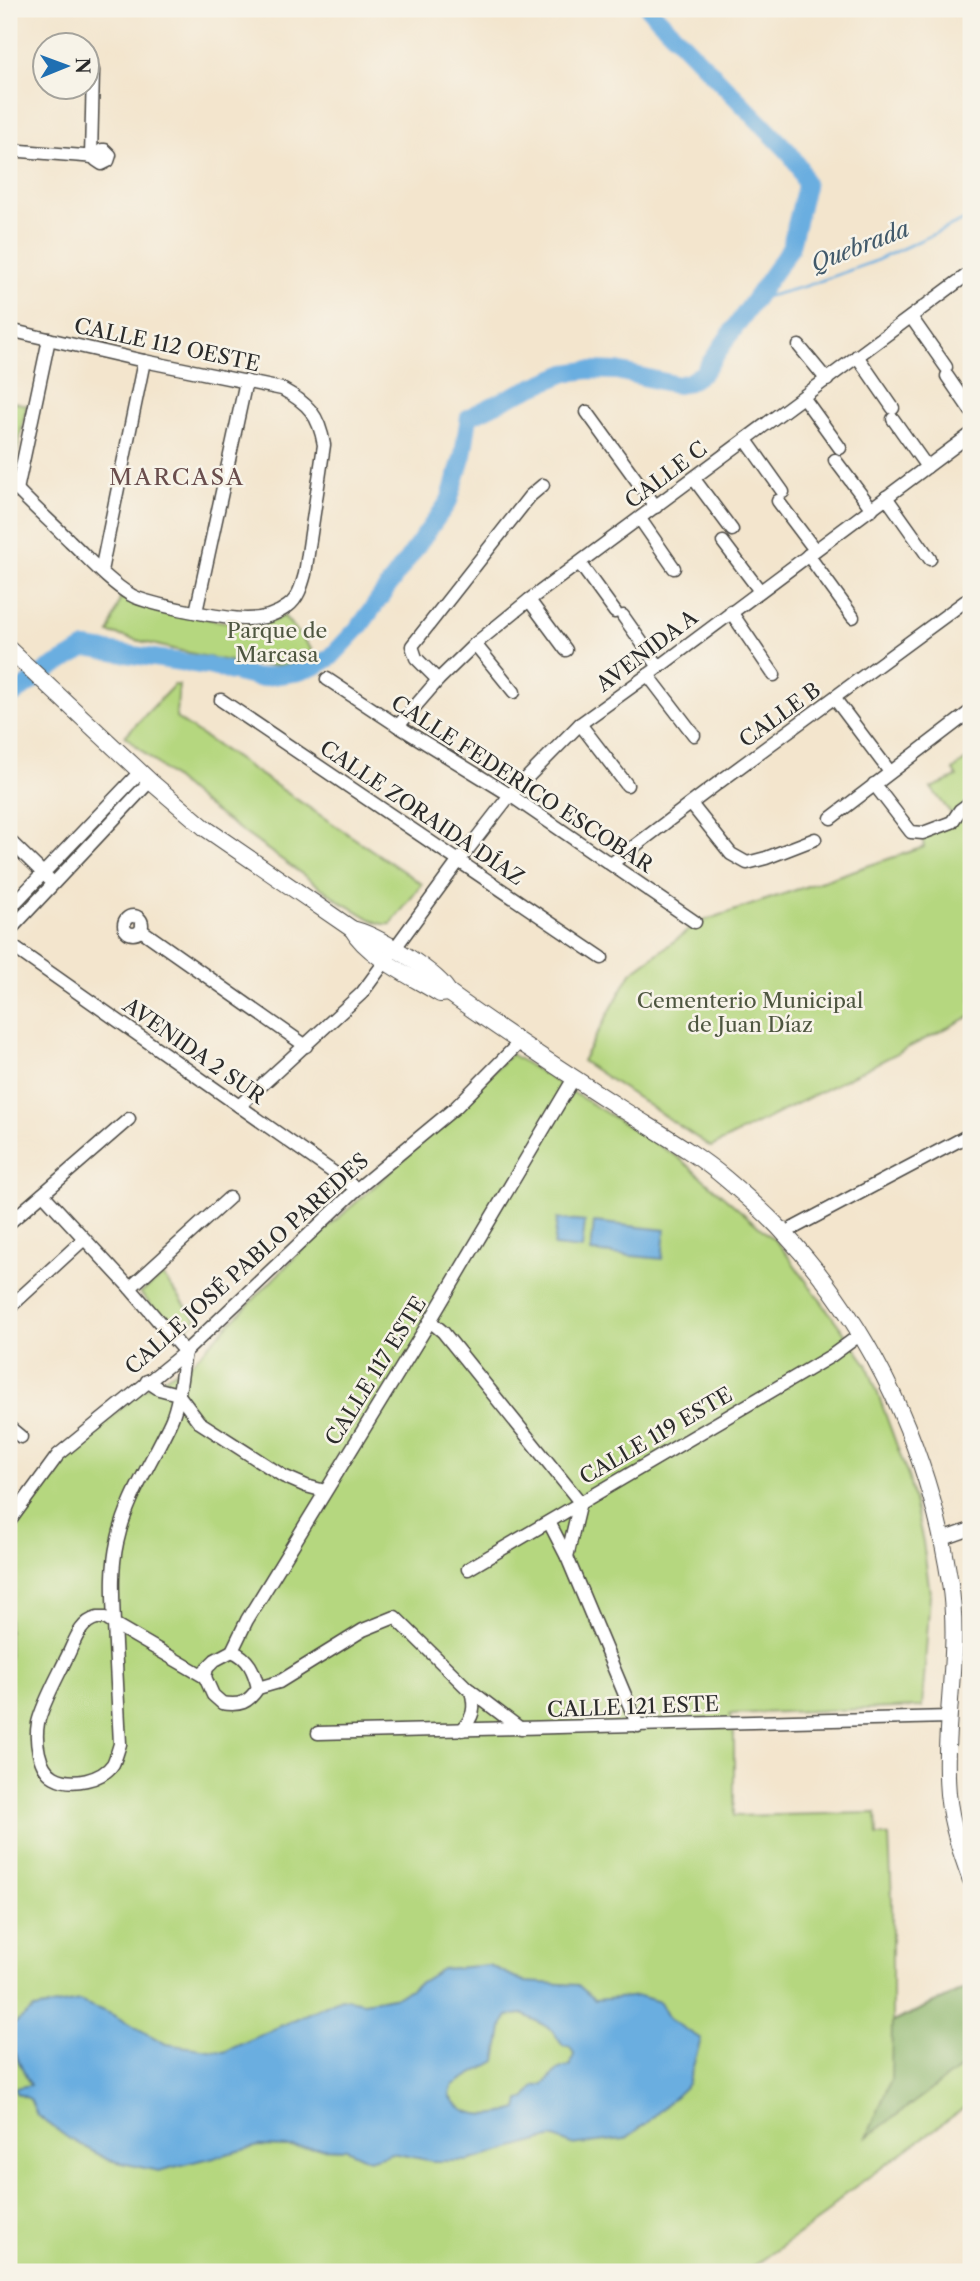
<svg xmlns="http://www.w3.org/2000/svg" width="980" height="2281" viewBox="0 0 980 2281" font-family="'Libre Caslon Text',serif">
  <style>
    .green { fill: #b5d77f; stroke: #708155; stroke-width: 2 }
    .forest { fill: #90b86e; stroke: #5e724c; stroke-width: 2 }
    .water { fill: #6aaee0; stroke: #4a6c86; stroke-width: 2; fill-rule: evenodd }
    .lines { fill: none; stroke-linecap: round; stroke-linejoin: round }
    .stream { stroke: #6aaee0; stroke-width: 2.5 }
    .river { stroke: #6aaee0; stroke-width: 18 }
    .minor-casing { stroke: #494743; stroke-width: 15 }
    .major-casing { stroke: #494743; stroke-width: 18 }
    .minor { stroke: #fff; stroke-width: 12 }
    .major { stroke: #fff; stroke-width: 16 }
    .labels { text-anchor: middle; stroke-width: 5; stroke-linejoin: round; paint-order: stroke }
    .street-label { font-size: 21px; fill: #2b2b2b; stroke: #f7f3e8 }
    .park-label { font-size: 21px; fill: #4e5640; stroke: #f7f3e8 }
    .water-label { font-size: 23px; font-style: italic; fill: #41596a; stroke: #f7f3e8 }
    .neighbourhood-label { font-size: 23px; letter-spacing: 2px; fill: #6a4e4d; stroke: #f7f3e8 }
  </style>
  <rect width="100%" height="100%" fill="#f7f3e8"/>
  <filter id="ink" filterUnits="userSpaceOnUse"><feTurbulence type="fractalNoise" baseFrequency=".0143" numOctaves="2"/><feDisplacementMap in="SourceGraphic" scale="14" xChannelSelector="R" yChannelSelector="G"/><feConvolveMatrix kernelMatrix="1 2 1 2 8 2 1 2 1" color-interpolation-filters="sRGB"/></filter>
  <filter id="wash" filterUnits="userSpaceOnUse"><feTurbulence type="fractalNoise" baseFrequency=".00686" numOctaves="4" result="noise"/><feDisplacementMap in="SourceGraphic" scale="28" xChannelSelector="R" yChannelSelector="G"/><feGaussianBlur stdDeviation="1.57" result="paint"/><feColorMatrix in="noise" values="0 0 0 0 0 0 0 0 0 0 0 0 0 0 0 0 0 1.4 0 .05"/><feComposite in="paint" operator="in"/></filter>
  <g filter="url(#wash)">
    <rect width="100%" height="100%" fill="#f3e5cd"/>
    <g class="green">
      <path d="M9 401 27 405 13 469 9 467Z"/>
      <path d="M121 596C147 607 236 628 263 624 270 622 277 619 284 616L312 650C309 653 304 659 300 661 269 678 146 642 109 633Z"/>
      <path d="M174 685H179L176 718 422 884 391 924C376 927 359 910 344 904L201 802 125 736Z"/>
      <path d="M971 756V1016L711 1147 582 1061 631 973 700 922 924 847 921 831 953 816 931 788 957 777 953 770Z"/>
      <path d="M511 1054 679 1158 779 1244 867 1364 909 1479 923 1542 930 1594 922 1707 730 1714 734 1733V1816L876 1813 877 1836H889L892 1900V2022L971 1986V2103L845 2194 822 2218 745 2272H9V1539L61 1460 140 1392 193 1361 299 1253 387 1175Z"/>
      <path d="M163 1276 196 1319 179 1337 140 1293Z"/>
    </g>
    <path class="forest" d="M971 1986V2060L867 2137 891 2080 892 2023Z"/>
    <g class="water">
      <path d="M557 1219 585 1222 582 1249 554 1246Z"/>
      <path d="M594 1222 665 1230 662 1259 591 1252Z"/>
      <path d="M489 1965 525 1982 578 1985 595 2000 640 1996 660 2002 669 2019 701 2039 688 2084 648 2122 625 2139 571 2145 553 2137 468 2161H432L392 2153 369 2160 346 2149 259 2146 158 2171 108 2160 68 2138 37 2115 30 2099 16 2093 15 2088 30 2085 14 2052 12 2026 34 2009 79 2001 111 2014 166 2044 224 2052 341 1998 364 2002 398 1996 442 1969ZM523 2014 551 2029 563 2046 570 2047 574 2054 570 2066C548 2068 553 2086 535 2086L526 2098 520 2101 518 2109C499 2115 474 2120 458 2105 450 2098 448 2095 453 2085L496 2061 503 2024 508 2016Z"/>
    </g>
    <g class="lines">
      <path class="stream" d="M758 299 806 286 873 262 971 217"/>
      <path class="river" d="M9 698 49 669 86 648 208 666 258 678 299 672 316 666 331 657 360 626 449 501 463 455 469 417 514 395 566 373 588 370 617 371 678 385 689 382 703 373 790 249 806 186 799 167 789 152 649 9"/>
    </g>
  </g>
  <g filter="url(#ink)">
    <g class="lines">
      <defs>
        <g id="minor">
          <path d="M9 150 96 157V160L102 164 108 161 110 155 105 150H102L96 157"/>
          <path d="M91 157 93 70"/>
          <path d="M911 317 946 367"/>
          <path d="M9 330 144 361 282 389C308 403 319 415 324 445L305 574C302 585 298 599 288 606 276 615 261 619 247 619 225 619 149 605 131 595 108 581 90 560 70 541 50 521 28 502 9 481"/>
          <path d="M799 346 827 380"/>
          <path d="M857 356 893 408"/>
          <path d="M947 376 971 411"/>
          <path d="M803 397 840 448"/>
          <path d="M587 412 656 507"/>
          <path d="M893 419 927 467"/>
          <path d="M746 440 783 492"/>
          <path d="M835 460 872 509"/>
          <path d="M694 479 732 530"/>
          <path d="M17 490 49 339"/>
          <path d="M886 497 930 559"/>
          <path d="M778 501 815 550"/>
          <path d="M640 519 674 568"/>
          <path d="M723 542 760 591"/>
          <path d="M808 555 853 617"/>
          <path d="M580 564 615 612"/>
          <path d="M101 571 144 361"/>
          <path d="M529 600 566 650"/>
          <path d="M196 612 246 381"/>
          <path d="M731 612 774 675"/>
          <path d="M623 616 659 667"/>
          <path d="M475 644 514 692"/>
          <path d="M648 675 694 735"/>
          <path d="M327 679 398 726 510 795 695 922"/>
          <path d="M438 680 416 658 412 646 530 496 543 485"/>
          <path d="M835 699 890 772"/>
          <path d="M221 700 602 958"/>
          <path d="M580 724 627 785"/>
          <path d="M398 726 438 680 475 644 529 600 971 272"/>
          <path d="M874 784 911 832 923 833 952 822 960 810 971 802"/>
          <path d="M691 804 731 854 747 863 766 858 815 839"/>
          <path d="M831 818 971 711"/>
          <path d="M9 840 49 879"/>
          <path d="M611 864 718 783 971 597"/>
          <path d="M9 909 140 772"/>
          <circle cx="133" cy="925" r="9"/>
          <path d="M141 930 306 1046"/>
          <path d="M9 931 150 781"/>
          <path d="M9 944 357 1189"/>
          <path d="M239 1106 362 993 458 862 510 795 580 724 659 667 971 434"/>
          <path d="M43 1194 130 1288 185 1352C181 1375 180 1400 171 1421 152 1462 126 1499 117 1543 111 1570 113 1597 114 1624L205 1677"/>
          <path d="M9 1223 129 1119"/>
          <path d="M784 1233 971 1134"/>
          <path d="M130 1288 229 1198"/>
          <path d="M9 1308 84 1239"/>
          <path d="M430 1321 443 1332 580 1502 567 1557"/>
          <path d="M147 1381 159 1389 178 1394 199 1422 283 1476 306 1486 325 1491"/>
          <path d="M9 1427 21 1437"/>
          <path d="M9 1522 58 1455 185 1352 357 1189 456 1107 520 1042"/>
          <path d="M549 1522 567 1557 638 1726"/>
          <path d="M943 1539 971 1529"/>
          <path d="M468 1569 831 1356 861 1334"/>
          <path d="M97 1618H105L114 1624 120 1744C118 1750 116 1758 113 1764 102 1780 72 1787 54 1777 38 1768 35 1740 38 1723 42 1705 58 1676 66 1659 74 1644 79 1622 97 1618Z"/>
          <path d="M232 1651C249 1658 254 1671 258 1688"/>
          <path d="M205 1677 207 1668 215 1660 232 1651 247 1620 430 1321 574 1078"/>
          <path d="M205 1677 213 1695 222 1703C240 1706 248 1703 258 1688L279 1682 363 1630 395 1617 467 1688 521 1729"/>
          <path d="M462 1730C473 1717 476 1709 471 1691"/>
          <path d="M318 1733 950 1717"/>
        </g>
        <g id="major">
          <path d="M9 649 150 781 205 828 352 929C374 933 440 973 449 993 506 1034 566 1073 625 1111 658 1132 696 1153 726 1179 746 1196 766 1213 783 1232 874 1329 930 1453 950 1583 961 1653 942 1725 948 1794 951 1824 961 1853 971 1880"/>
          <path d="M352 929C368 957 413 977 440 994L449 993"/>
        </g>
      </defs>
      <use href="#minor" class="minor-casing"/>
      <use href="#major" class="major-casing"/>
      <use href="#minor" class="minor"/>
      <use href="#major" class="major"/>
    </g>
  </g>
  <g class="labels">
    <g class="street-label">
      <text transform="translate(167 345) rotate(12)" y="7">CALLE 112 OESTE</text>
      <text transform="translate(666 475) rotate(-37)" y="7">CALLE C</text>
      <text transform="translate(647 651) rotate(-37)" y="7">AVENIDA A</text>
      <text transform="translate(780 715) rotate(-36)" y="7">CALLE B</text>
      <text transform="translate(522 784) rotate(33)" y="7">CALLE FEDERICO ESCOBAR</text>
      <text transform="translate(422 813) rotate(34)" y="7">CALLE ZORAIDA DÍAZ</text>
      <text transform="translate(194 1051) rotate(35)" y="7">AVENIDA 2 SUR</text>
      <text transform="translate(247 1264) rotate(-42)" y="7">CALLE JOSÉ PABLO PAREDES</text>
      <text transform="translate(376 1371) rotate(-58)" y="7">CALLE 117 ESTE</text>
      <text transform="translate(656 1436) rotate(-30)" y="7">CALLE 119 ESTE</text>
      <text transform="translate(633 1707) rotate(-2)" y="7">CALLE 121 ESTE</text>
    </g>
    <g class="park-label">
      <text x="277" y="638">Parque de<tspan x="277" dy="24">Marcasa</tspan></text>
      <text x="750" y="1008">Cementerio Municipal<tspan x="750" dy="24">de Juan Díaz</tspan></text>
    </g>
    <g class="water-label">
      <text transform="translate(860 246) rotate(-21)" y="8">Quebrada</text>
    </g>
    <g class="neighbourhood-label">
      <text x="177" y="485">MARCASA</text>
    </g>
  </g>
  <rect width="980" height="2281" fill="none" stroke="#f7f3e8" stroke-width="35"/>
  <g transform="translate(66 66) rotate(89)"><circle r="33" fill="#f7f3e8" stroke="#a5a39c" stroke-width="2"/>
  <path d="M0-5L12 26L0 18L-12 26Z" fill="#1f6fb2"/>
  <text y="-10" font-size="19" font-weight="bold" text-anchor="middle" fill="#2b2b2b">N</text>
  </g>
</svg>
